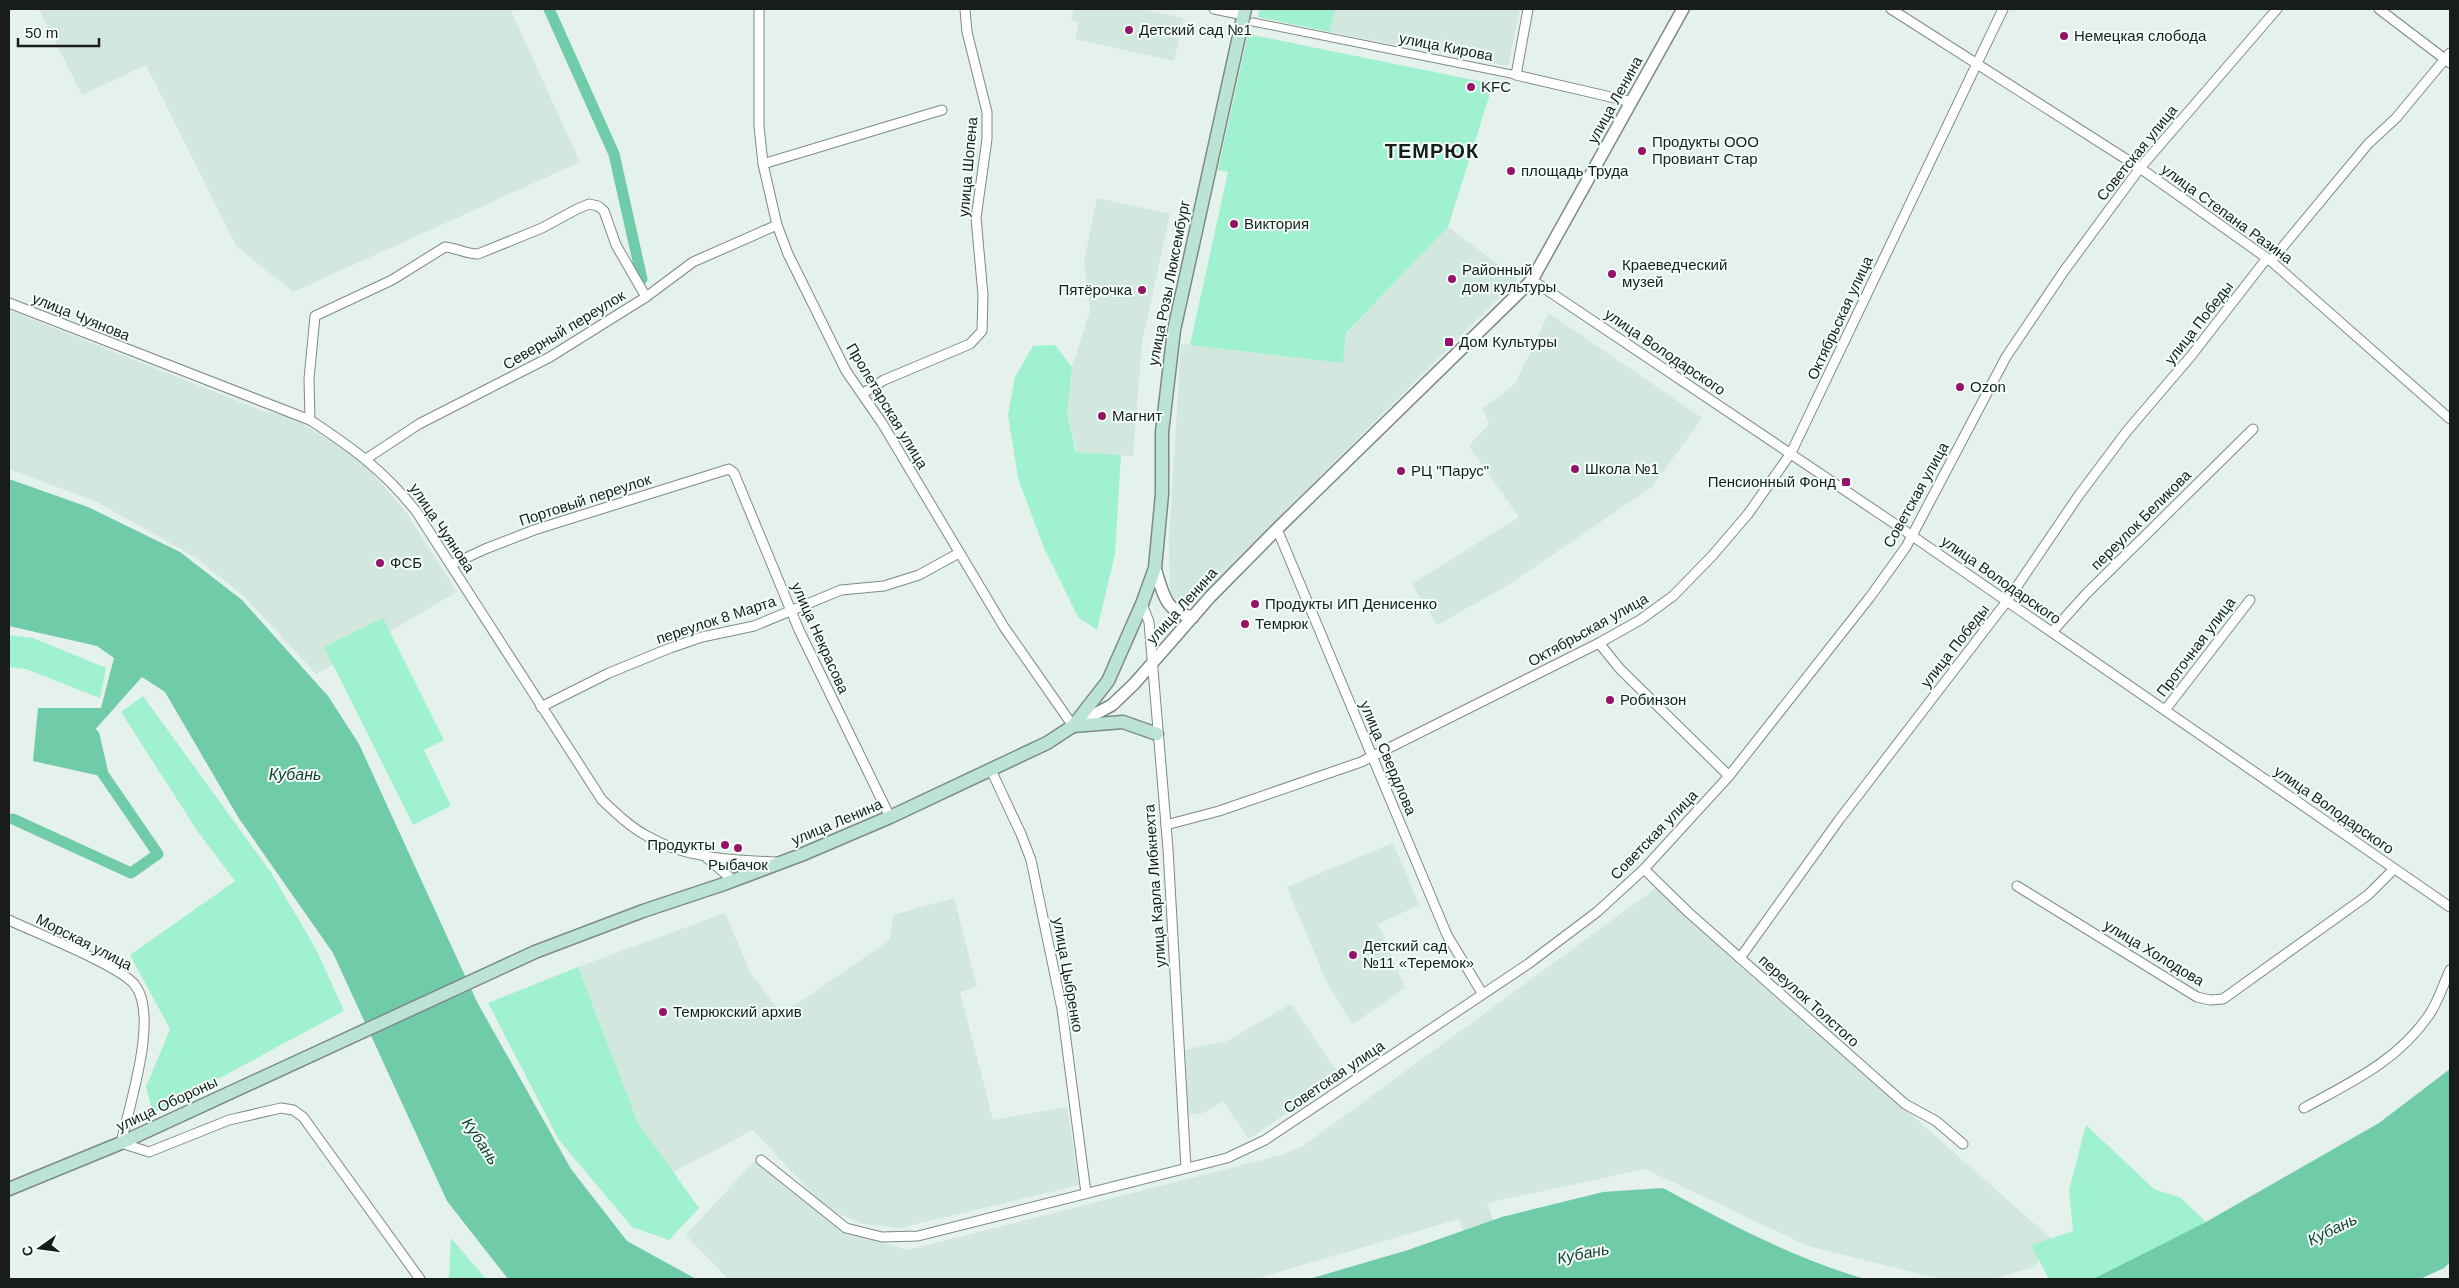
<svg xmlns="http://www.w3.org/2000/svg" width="2459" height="1288" viewBox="0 0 2459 1288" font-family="Helvetica,sans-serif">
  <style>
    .built { fill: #d2e7de }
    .green { fill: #a0f1d0 }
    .water { fill: #6fcba8 }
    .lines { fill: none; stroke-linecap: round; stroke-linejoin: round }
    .canal { stroke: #6fcba8; stroke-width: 11 }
    .pedestrian-casing { stroke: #7e8a85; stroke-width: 9 }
    .minor-casing { stroke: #7e8a85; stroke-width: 11 }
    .tertiary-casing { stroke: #7e8a85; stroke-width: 14 }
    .secondary-casing { stroke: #7e8a85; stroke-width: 15 }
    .pedestrian { stroke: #fff; stroke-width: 7 }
    .minor { stroke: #fff; stroke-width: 9 }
    .tertiary { stroke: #fff; stroke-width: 11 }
    .secondary { stroke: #bbe4d7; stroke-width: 12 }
    .poi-dot { fill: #96136a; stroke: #f2fff9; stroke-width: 2 }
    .labels { text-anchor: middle; stroke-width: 4; stroke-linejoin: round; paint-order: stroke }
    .poi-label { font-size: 15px; fill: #181d1b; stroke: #f2fff9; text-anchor: start }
    .street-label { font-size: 15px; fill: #181d1b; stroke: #f2fff9 }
    .water-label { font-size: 16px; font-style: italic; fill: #153e2f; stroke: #f2fff9 }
    .district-label { font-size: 20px; font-weight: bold; letter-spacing: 1px; fill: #181d1b; stroke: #f2fff9 }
  </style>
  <rect width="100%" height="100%" fill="#e5f1ec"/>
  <g class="built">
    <path d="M39 9H510L580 162 293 292 236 246 146 65 82 95Z"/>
    <path d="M1074 9H1140L1184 18 1174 61 1075 39 1079 22 1071 20Z"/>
    <path d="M1335 9H1520L1508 66 1330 32Z"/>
    <path d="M1097 198 1170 214 1142 342 1133 456 1077 452 1067 413 1072 367 1090 311 1084 262Z"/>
    <path d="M1448 227 1518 279 1192 604 1170 597 1169 539 1181 344 1343 363 1346 334Z"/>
    <path d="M9 310 263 411 291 417 348 451 373 474 406 512 457 592 316 674 246 598 195 557 97 502 9 469Z"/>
    <path d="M1549 313 1702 418 1652 487 1505 587 1437 625 1412 584 1519 517 1469 446 1489 424 1483 408 1515 384Z"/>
    <path d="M1393 843 1419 905 1378 924 1405 988 1353 1024 1328 985 1287 887Z"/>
    <path d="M1656 888 1740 966 1896 1101 2055 1242 2034 1267 1991 1279H1941L1808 1246 1645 1169 1487 1203 1514 1279H1481L1459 1219 1255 1279H728L686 1235 754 1161 842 1231 907 1250 1282 1155 1303 1146Z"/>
    <path d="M954 898 977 987 960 992 993 1120 1067 1107 1079 1185 900 1228 863 1224 836 1213 815 1197 753 1130 673 1172 638 1123 578 967 725 913 751 974 782 1014 890 940 893 915Z"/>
    <path d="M1291 1004 1340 1076 1249 1139 1223 1101 1203 1113 1187 1115 1184 1050 1227 1041Z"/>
  </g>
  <g class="green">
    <path d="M1259 9H1335L1330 32 1258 17Z"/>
    <path d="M1248 34 1493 84 1448 227 1346 333 1343 363 1190 345 1228 172 1218 170Z"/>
    <path d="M1055 345 1072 367 1067 413 1076 452 1121 455 1115 554 1097 630 1078 617 1044 548 1018 478 1008 415 1015 377 1033 346Z"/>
    <path d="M383 618 444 740 424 750 451 806 413 825 324 647Z"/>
    <path d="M9 635 33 638 106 668 100 698 26 669 9 667Z"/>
    <path d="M143 696 270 871 316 949 344 1011 153 1114 146 1087 170 1029 130 955 235 881 198 832 121 712Z"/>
    <path d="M578 967 638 1123 699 1208 669 1240 632 1227 559 1140 488 1003Z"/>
    <path d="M2086 1125 2154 1189 2181 1198 2206 1222 2093 1279H2049L2031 1245 2073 1231 2069 1190Z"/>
    <path d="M451 1238 486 1279H449Z"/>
  </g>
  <g class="water">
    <path d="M9 479 88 507 180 552 242 600 328 696 359 744 477 1002 571 1169 627 1241 696 1279H508L447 1201 333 953 238 817 165 692 142 677 93 732 105 777 33 761 38 708H101L114 658 97 646 9 626Z"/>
    <path d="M2450 1069V1262L2444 1268 2420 1279H2093L2206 1222 2379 1123Z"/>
    <path d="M1663 1188C1728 1223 1793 1258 1865 1279H1309L1408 1250 1502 1217 1603 1192Z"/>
  </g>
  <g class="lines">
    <g class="canal">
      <path d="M549 9 614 154 642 279"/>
      <path d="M13 819 131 873 158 854 103 774 94 735"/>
    </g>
    <defs>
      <path id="pedestrian" d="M1253 22 1516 75"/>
      <g id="minor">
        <path d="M759 9V126L763 164 777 225 788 254 846 371 882 423 1004 627 1073 726"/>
        <path d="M1214 9 1244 15"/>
        <path d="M1528 9 1516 75 1632 102"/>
        <path d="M1891 9 2140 168 2271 261 2450 419"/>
        <path d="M2379 9 2450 63"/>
        <path d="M763 164 942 110"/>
        <path d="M2271 261 2368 144 2396 118 2450 53"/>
        <path d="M1532 280 1895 524 2450 907"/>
        <path d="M9 303 310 420C353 448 384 471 416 511L602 800C616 813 630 827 647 836 686 859 734 860 777 862"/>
        <path d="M862 394 884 380 970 344 982 331 983 295 976 218 987 139V112L967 32 965 9"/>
        <path d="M310 420 309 379 315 316 392 280 445 247C457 248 466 254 478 254L542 228 577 209 589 204 598 206 604 211 616 245 646 297"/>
        <path d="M366 459 419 424 550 357 646 297 693 262 777 225"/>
        <path d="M1277 529 1447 935 1482 993"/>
        <path d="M451 565 485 549 534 530 729 469 734 473 799 630 890 817"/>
        <path d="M1142 604 1149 622 1168 849 1186 1168"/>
        <path d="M2052 632 2086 594 2253 429"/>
        <path d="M1599 643 1620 669 1729 776"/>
        <path d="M541 707 609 673 670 648 702 637 754 626 841 590 884 586 919 575 959 553"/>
        <path d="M2165 710 2250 600"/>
        <path d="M991 770 1021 834 1031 860 1062 1009 1086 1193"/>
        <path d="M1166 825 1219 811 1361 762 1599 643 1640 620 1673 596 1712 556 1748 514 1791 453 2003 9"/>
        <path d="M707 858 734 881"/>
        <path d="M1644 869 1688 912 1905 1104 1936 1121 1963 1144"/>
        <path d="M2017 886 2197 997 2210 1000 2223 999 2368 895 2394 869"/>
        <path d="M9 920C36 933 118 965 134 984 160 1014 129 1106 121 1143L149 1152 229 1120 281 1108 293 1110 303 1117 420 1279"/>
        <path d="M1740 958 1839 820 2007 601 2079 495 2127 431 2191 356 2267 258"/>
        <path d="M2304 1108C2351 1082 2398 1061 2429 1015 2438 1002 2443 985 2450 970"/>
        <path d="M761 1160 846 1228 882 1237 918 1236 1227 1158 1265 1140 1528 964 1597 912 1644 869 1729 776 1870 597 1906 547 2006 357 2064 271 2140 168 2277 9"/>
      </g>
      <g id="tertiary">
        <path d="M1155 568C1163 592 1164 612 1193 617"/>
        <path d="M1075 725 1112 705 1134 684 1210 597 1277 529 1532 280 1683 9"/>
      </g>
      <g id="secondary">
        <path d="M1073 726 1123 722 1157 734"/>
        <path d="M9 1189 121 1143 535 952 643 911 724 884 801 855 890 817 1047 743 1073 726 1108 681 1142 604 1155 568 1162 494V432L1174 330 1245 9"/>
      </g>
    </defs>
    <use href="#pedestrian" class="pedestrian-casing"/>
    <use href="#minor" class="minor-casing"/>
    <use href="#tertiary" class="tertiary-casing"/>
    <use href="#secondary" class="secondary-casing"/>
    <use href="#pedestrian" class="pedestrian"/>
    <use href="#minor" class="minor"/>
    <use href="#tertiary" class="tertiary"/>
    <use href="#secondary" class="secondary"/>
  </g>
  <g class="poi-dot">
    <circle cx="1129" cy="30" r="5"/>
    <circle cx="2064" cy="36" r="5"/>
    <circle cx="1471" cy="87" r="5"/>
    <circle cx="1642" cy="151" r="5"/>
    <circle cx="1511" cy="171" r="5"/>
    <circle cx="1234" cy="224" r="5"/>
    <circle cx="1612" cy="274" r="5"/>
    <circle cx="1452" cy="279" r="5"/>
    <circle cx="1142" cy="290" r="5"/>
    <rect x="1444" y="337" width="10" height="10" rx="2.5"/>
    <circle cx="1960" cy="387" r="5"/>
    <circle cx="1102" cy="416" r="5"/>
    <circle cx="1575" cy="469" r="5"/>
    <circle cx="1401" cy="471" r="5"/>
    <rect x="1841" y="477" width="10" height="10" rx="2.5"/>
    <circle cx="380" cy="563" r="5"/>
    <circle cx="1255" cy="604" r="5"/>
    <circle cx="1245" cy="624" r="5"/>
    <circle cx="1610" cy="700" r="5"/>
    <circle cx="725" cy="845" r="5"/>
    <circle cx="738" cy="848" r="5"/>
    <circle cx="1353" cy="955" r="5"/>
    <circle cx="663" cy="1012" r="5"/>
  </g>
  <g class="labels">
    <g class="poi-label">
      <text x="1139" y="35">Детский сад №1</text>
      <text x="2074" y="41">Немецкая слобода</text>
      <text x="1481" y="92">KFC</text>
      <text x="1652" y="147">Продукты ООО<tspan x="1652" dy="17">Провиант Стар</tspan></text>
      <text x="1521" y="176">площадь Труда</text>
      <text x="1244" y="229">Виктория</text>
      <text x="1622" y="270">Краеведческий<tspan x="1622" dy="17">музей</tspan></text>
      <text x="1462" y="275">Районный<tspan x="1462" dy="17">дом культуры</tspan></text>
      <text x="1132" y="295" text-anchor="end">Пятёрочка</text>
      <text x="1459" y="347">Дом Культуры</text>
      <text x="1970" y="392">Ozon</text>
      <text x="1112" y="421">Магнит</text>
      <text x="1585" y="474">Школа №1</text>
      <text x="1411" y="476">РЦ "Парус"</text>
      <text x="1836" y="487" text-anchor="end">Пенсионный Фонд</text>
      <text x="390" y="568">ФСБ</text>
      <text x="1265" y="609">Продукты ИП Денисенко</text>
      <text x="1255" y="629">Темрюк</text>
      <text x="1620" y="705">Робинзон</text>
      <text x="715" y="850" text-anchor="end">Продукты</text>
      <text x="738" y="870" text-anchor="middle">Рыбачок</text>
      <text x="1363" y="951">Детский сад<tspan x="1363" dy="17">№11 «Теремок»</tspan></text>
      <text x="673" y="1017">Темрюкский архив</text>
    </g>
    <g class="street-label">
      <text transform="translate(1446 47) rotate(11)" y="5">улица Кирова</text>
      <text transform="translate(1615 100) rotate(-61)" y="5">улица Ленина</text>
      <text transform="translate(2137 153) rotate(-51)" y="5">Советская улица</text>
      <text transform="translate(968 167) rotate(-85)" y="5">улица Шопена</text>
      <text transform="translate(2227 214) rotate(36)" y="5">улица Степана Разина</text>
      <text transform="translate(1169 283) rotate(-79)" y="5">улица Розы Люксембург</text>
      <text transform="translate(81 317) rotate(22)" y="5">улица Чуянова</text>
      <text transform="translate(1840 318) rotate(-65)" y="5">Октябрьская улица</text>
      <text transform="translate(2199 323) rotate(-52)" y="5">улица Победы</text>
      <text transform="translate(564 330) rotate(-31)" y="5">Северный переулок</text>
      <text transform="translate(1665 352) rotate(34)" y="5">улица Володарского</text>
      <text transform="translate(887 406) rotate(59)" y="5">Пролетарская улица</text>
      <text transform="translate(1916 495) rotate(-61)" y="5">Советская улица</text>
      <text transform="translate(585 500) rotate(-18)" y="5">Портовый переулок</text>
      <text transform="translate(2141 520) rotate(-45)" y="5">переулок Беликова</text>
      <text transform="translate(442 528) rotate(56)" y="5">улица Чуянова</text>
      <text transform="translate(2001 580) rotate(35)" y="5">улица Володарского</text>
      <text transform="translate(1182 606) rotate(-48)" y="5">улица Ленина</text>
      <text transform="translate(716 620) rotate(-18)" y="5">переулок 8 Марта</text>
      <text transform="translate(1588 630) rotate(-29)" y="5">Октябрьская улица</text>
      <text transform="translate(820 638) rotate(66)" y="5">улица Некрасова</text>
      <text transform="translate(1955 646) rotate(-52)" y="5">улица Победы</text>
      <text transform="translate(2196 647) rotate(-53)" y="5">Проточная улица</text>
      <text transform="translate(1388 758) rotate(67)" y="5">улица Свердлова</text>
      <text transform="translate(2334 810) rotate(35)" y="5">улица Володарского</text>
      <text transform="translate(837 822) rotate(-23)" y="5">улица Ленина</text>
      <text transform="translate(1654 835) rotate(-46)" y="5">Советская улица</text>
      <text transform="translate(1155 886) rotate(-94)" y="5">улица Карла Либкнехта</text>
      <text transform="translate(84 942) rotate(27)" y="5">Морская улица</text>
      <text transform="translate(2154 953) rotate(31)" y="5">улица Холодова</text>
      <text transform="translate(1068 975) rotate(80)" y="5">улица Цыбренко</text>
      <text transform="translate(1809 1001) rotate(42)" y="5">переулок Толстого</text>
      <text transform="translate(1334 1077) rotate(-34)" y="5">Советская улица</text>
      <text transform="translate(167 1104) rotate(-25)" y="5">улица Обороны</text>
    </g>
    <g class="water-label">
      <text x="295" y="780">Кубань</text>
      <text transform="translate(481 1141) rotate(56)" y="6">Кубань</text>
      <text transform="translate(2332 1229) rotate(-26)" y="6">Кубань</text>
      <text transform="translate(1583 1253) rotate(-11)" y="6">Кубань</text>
    </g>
    <g class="district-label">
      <text x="1432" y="158">ТЕМРЮК</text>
    </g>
  </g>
  <rect width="2459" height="1288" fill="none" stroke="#181d1b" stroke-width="20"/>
  <g transform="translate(40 1248) rotate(256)" stroke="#f2fff9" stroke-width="4" paint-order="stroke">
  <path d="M0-4L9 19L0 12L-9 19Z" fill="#181d1b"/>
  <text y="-8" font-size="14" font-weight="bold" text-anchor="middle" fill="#181d1b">С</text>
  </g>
  <path d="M18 38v8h81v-8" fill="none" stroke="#181d1b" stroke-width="2.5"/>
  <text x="25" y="38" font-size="15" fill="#181d1b" stroke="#f2fff9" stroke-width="4" paint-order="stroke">50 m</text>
</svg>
